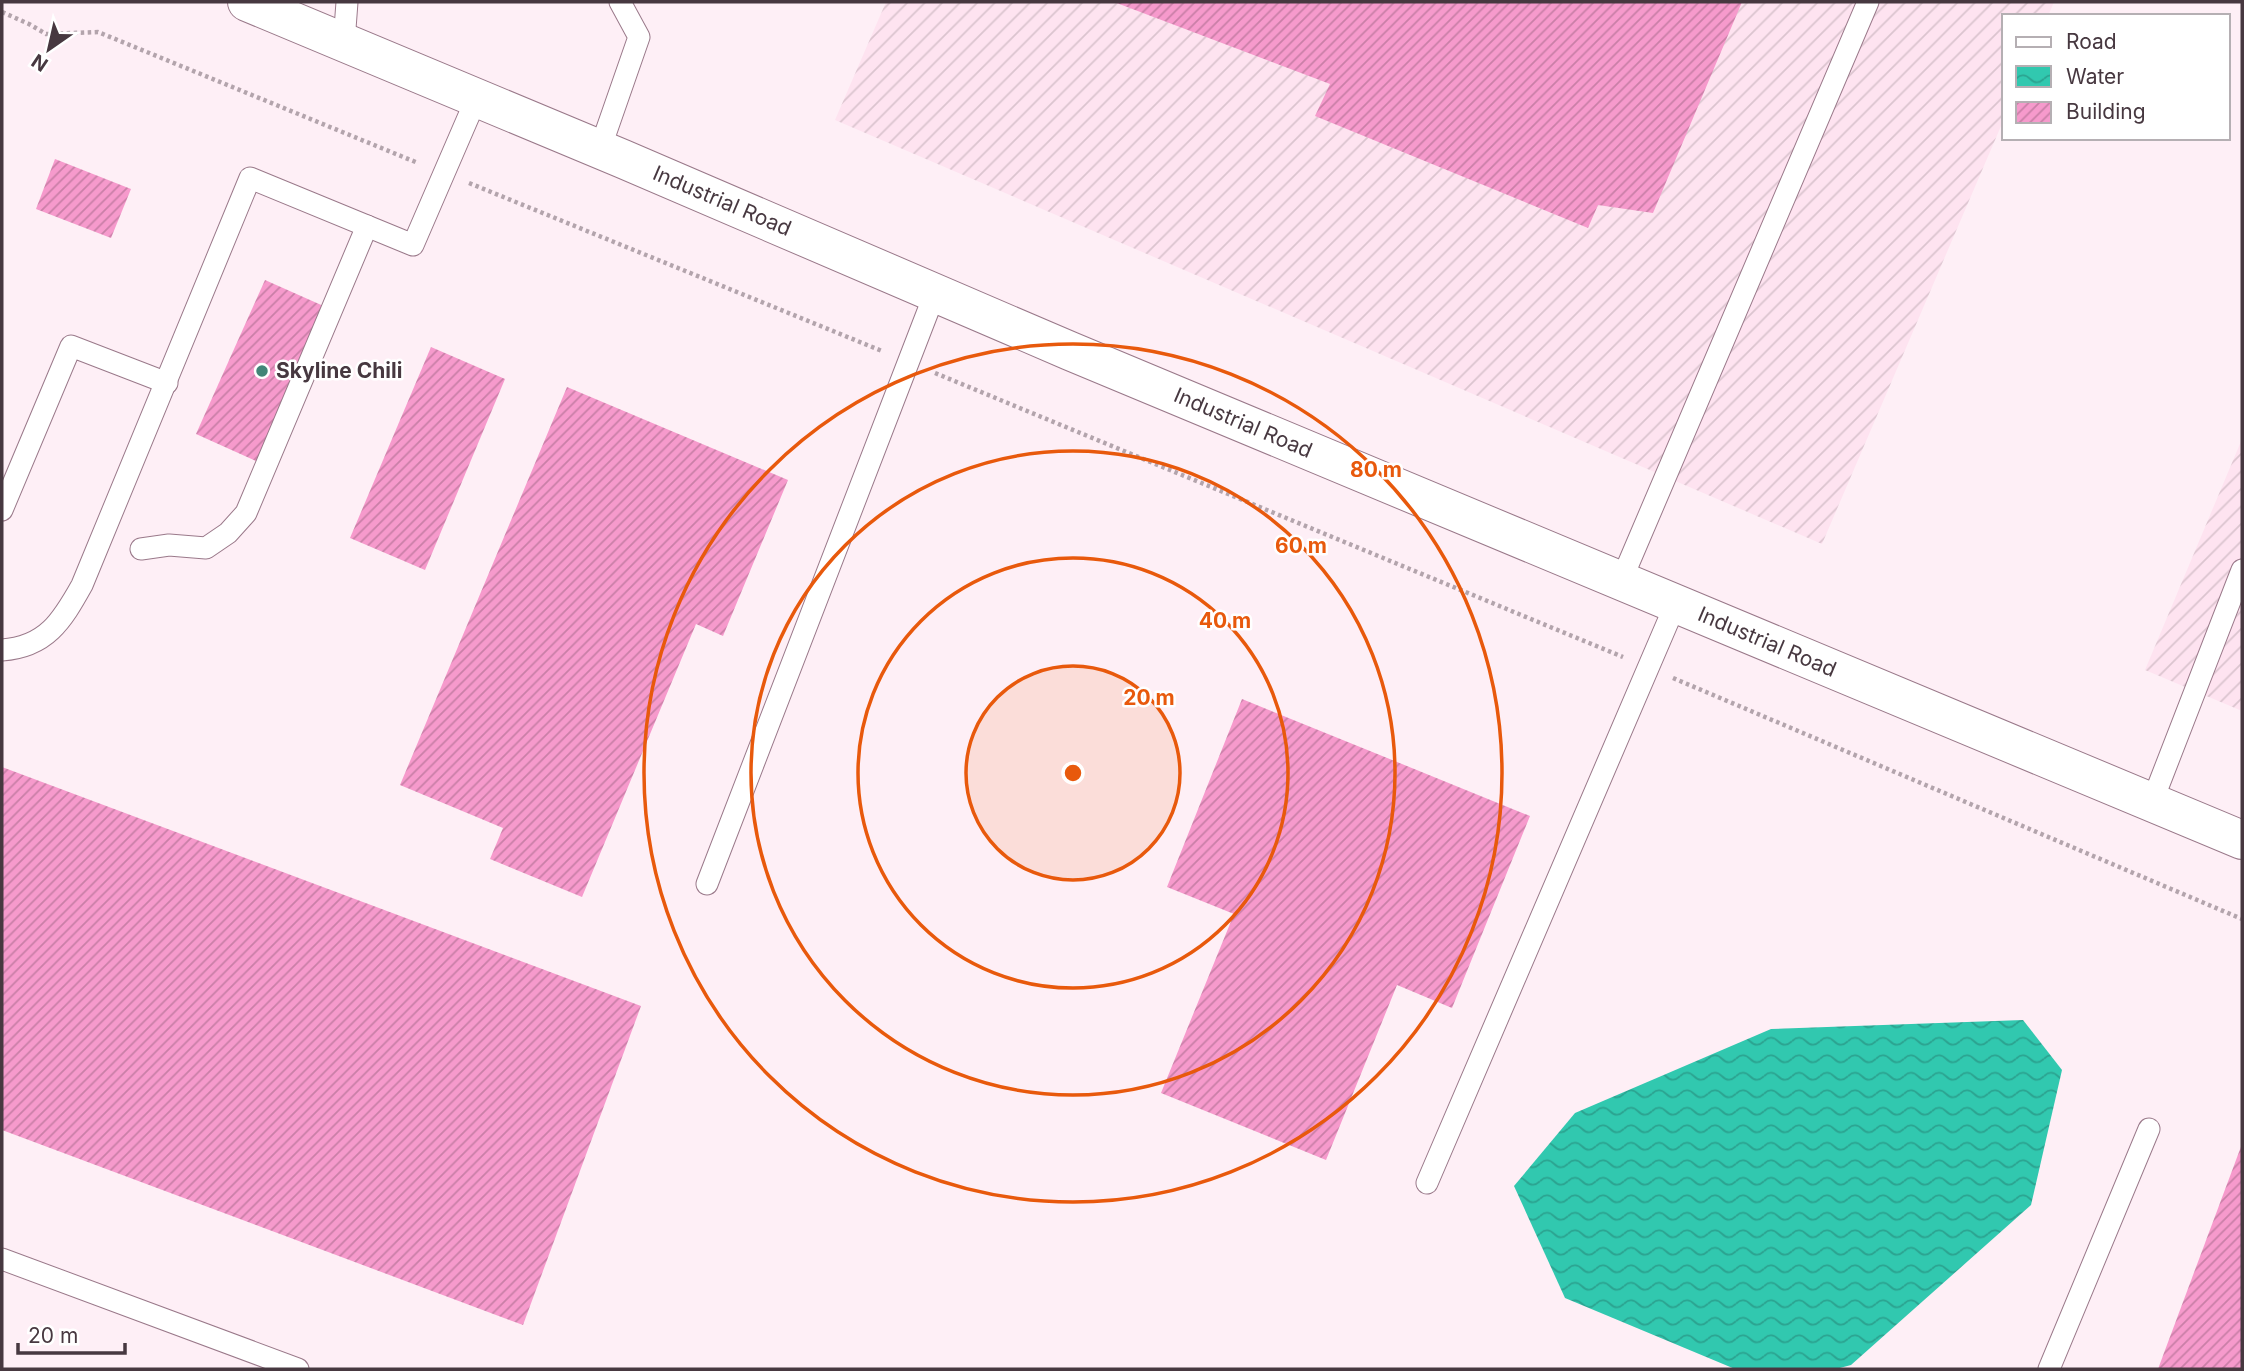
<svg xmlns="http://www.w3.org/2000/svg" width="2244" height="1371" viewBox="0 0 2244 1371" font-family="Inter,sans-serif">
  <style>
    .industrial { fill: url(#industrial-furrows) }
    .water { fill: url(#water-waves) }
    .building { fill: url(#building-hatch) }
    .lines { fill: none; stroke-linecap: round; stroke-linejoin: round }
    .lane-casing { stroke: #9a798a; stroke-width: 23 }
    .secondary-casing { stroke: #9a798a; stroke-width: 40 }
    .path { stroke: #b3a4ac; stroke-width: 4.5; stroke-dasharray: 3.5 3.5; stroke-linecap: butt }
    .lane { stroke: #fff; stroke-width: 21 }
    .secondary { stroke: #fff; stroke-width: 38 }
    .ring { fill: none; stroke: #e8590c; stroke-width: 3.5 }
    .poi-dot { fill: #428578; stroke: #fff; stroke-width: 2.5 }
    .labels { text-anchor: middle; stroke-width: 5; stroke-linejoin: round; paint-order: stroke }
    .street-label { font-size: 21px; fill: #473840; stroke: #fff }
    .poi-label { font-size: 21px; font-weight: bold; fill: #473840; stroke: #fff; text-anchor: start }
    .centre { fill: #e8590c; stroke: #fff; stroke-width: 3.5 }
    .ring-label { font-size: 21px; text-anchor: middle; font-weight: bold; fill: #e8590c; stroke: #fff; stroke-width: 5; stroke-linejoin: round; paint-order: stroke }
  </style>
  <defs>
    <pattern id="industrial-furrows" width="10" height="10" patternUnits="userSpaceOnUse" patternTransform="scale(1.75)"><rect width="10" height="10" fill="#fee3f0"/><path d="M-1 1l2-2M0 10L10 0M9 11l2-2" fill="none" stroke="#dbc4cf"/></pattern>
    <pattern id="water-waves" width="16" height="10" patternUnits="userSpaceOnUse" patternTransform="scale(1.75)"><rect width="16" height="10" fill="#31c8af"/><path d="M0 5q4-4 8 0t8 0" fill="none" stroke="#2ba390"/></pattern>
    <pattern id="building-hatch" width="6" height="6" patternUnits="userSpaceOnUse" patternTransform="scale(1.75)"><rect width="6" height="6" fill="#f69acc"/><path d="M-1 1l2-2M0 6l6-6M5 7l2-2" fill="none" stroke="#c97fa7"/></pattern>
  </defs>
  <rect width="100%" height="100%" fill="#feeff6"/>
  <g class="industrial">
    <path d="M886 2H2054L2048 16H2004V119L1822 544 835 120Z"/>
    <path d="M2242 439V711L2145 670Z"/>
  </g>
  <path class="water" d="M2023 1020 2062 1070 2031 1205 1851 1365 1836 1369H1735L1565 1298 1514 1186 1575 1113 1771 1029Z"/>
  <g class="building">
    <path d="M1114 2H1742L1653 213 1598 205 1588 228 1315 116 1330 84Z"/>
    <path d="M55 159 131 189 111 238 36 209Z"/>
    <path d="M265 280 328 308 258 462 196 434Z"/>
    <path d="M431 347 505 379 425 570 350 538Z"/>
    <path d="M567 387 788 480 723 636 696 624 582 897 490 859 503 828 400 785Z"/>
    <path d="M1242 699 1530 816 1452 1008 1397 985 1326 1160 1161 1093 1234 914 1167 887Z"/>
    <path d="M2 767 641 1006 523 1325 2 1130Z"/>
    <path d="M2242 1144V1369H2158Z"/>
  </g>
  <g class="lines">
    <defs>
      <g id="lane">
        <path d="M344 42 347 2"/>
        <path d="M600 149 639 37 620 2"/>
        <path d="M2 510 71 346 167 383"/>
        <path d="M141 549 169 545 206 548 228 533 246 513 367 226"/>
        <path d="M1621 581 1868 2"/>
        <path d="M2 650C46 647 62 621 82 585L250 178 413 245 477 97"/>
        <path d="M2152 802 2242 570"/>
        <path d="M707 884 935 293"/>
        <path d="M1427 1183 1676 603"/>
        <path d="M2 1259 298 1369"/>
        <path d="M2049 1369 2149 1129"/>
      </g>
      <path id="secondary" d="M247 2 623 159 1070 351 2242 840"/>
    </defs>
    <use href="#lane" class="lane-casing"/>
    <use href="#secondary" class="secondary-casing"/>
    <g class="path">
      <path d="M2 12 29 24 46 34 98 32 418 163"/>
      <path d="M469 183 882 351"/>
      <path d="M935 373 1623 657"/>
      <path d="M1673 678 2242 919"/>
    </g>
    <use href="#lane" class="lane"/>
    <use href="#secondary" class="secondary"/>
  </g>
  <circle cx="1073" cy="773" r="107" fill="#e8590c" fill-opacity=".12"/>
  <g class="ring">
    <circle cx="1073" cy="773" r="107"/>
    <circle cx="1073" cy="773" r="215"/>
    <circle cx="1073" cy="773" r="322"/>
    <circle cx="1073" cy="773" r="429"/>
  </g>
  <circle class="poi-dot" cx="262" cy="371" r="7"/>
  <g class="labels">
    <g class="street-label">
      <text transform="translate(722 201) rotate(23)" y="7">Industrial Road</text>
      <text transform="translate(1243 423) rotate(23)" y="7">Industrial Road</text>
      <text transform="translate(1767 642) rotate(23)" y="7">Industrial Road</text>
    </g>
    <g class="poi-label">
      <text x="276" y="378">Skyline Chili</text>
    </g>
  </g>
  <circle cx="1073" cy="773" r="10" class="centre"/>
  <g class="ring-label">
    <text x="1376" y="477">80 m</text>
    <text x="1301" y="553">60 m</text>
    <text x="1225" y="628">40 m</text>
    <text x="1149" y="705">20 m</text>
  </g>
  <rect width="2244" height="1371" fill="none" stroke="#473840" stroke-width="7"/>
  <rect x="2002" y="14" width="228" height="126" fill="#ffffff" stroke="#b5afb3" stroke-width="2"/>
  <rect x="2016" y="37" width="35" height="10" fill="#ffffff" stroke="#b5afb3" stroke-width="2"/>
  <text x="2066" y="49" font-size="21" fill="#473840">Road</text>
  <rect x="2016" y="66" width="35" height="21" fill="url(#water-waves)" stroke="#b5afb3" stroke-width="2"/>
  <text x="2066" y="84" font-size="21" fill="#473840">Water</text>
  <rect x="2016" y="102" width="35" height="21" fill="url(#building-hatch)" stroke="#b5afb3" stroke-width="2"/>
  <text x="2066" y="119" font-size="21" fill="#473840">Building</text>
  <g transform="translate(49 49) rotate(214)" stroke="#ffffff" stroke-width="5" paint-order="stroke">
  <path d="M0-5L12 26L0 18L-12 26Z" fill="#473840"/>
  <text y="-10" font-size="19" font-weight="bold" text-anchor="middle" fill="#473840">N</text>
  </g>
  <path d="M18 1343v10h107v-10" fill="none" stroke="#473840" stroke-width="3.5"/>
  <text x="28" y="1343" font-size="21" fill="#473840" stroke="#ffffff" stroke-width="5" paint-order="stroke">20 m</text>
</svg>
